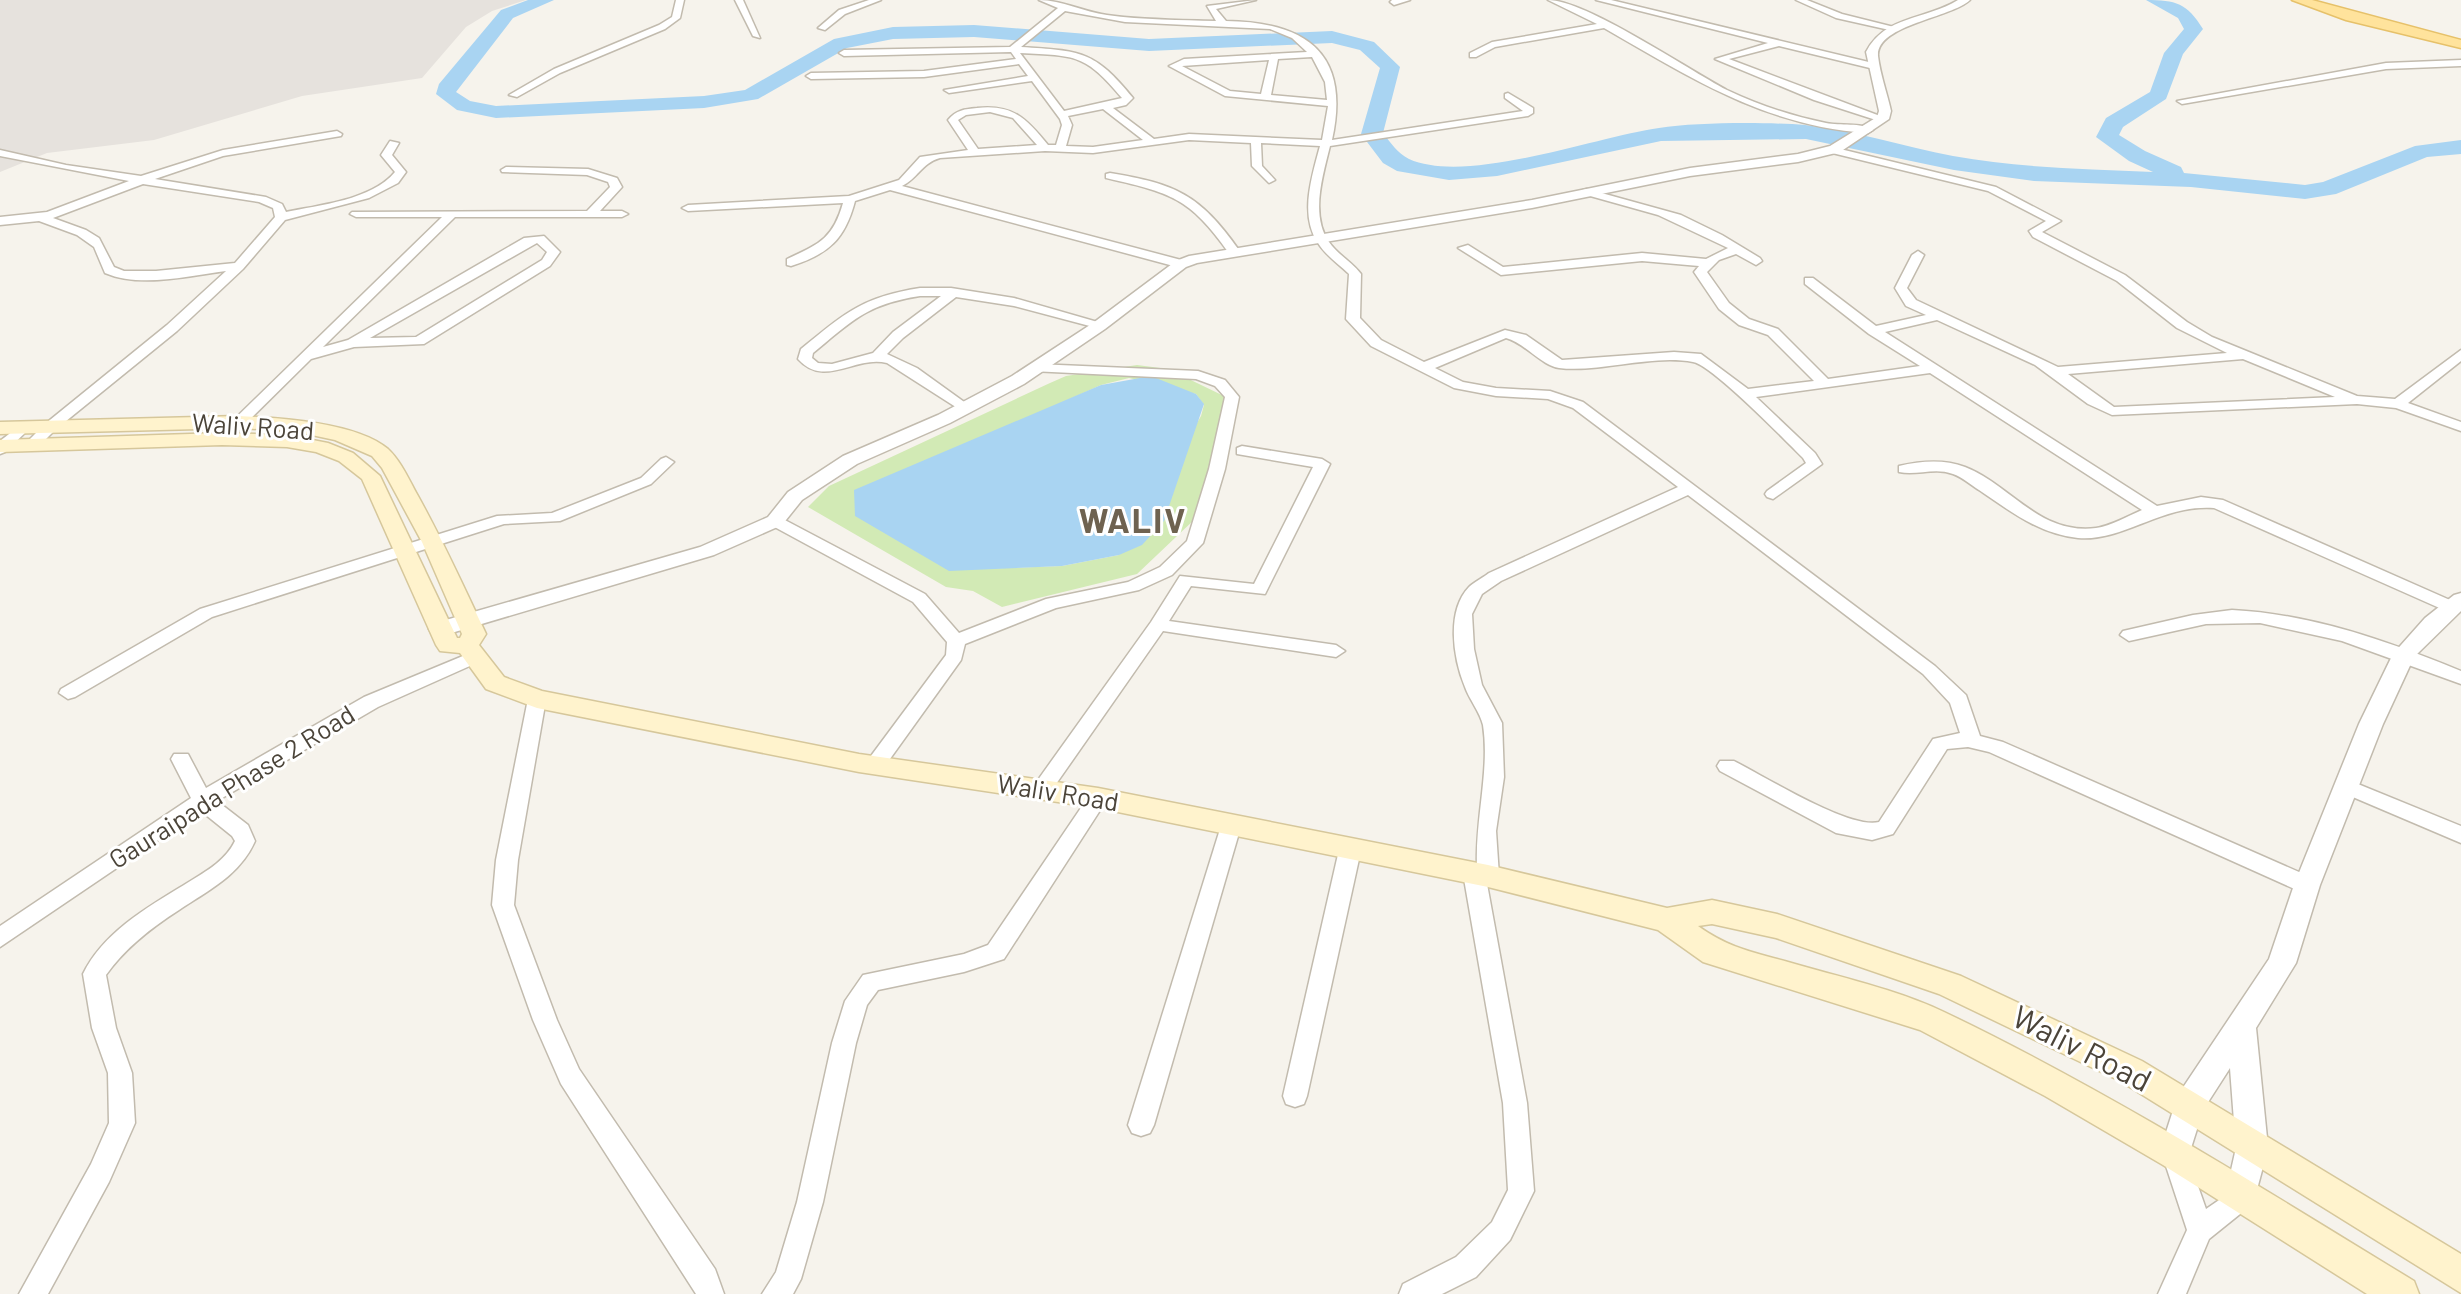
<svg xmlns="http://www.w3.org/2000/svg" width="2461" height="1294" viewBox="0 0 2461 1294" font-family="Barlow,sans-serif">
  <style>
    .industrial { fill: #e6e2dd }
    .green { fill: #d2eab5; fill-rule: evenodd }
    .water { fill: #a9d4f2 }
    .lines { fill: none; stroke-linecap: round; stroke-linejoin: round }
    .river { fill: #a9d4f2; fill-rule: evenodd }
    .minor-casing { stroke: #c2bbae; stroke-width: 3 }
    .tertiary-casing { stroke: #c2bbae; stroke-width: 3 }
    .secondary-casing { stroke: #d6c79b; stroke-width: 3 }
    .primary-casing { stroke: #e6c16a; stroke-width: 3 }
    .minor { fill: #fff; fill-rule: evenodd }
    .tertiary { fill: #fff; fill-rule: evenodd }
    .secondary { fill: #fff3cd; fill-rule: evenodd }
    .primary { fill: #ffe39c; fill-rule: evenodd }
    .labels { text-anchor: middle; stroke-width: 6; stroke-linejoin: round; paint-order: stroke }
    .street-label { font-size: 26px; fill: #4b4439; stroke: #fff }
    .near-street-label { font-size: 32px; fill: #4b4439; stroke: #fff }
    .district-label { font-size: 34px; font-weight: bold; letter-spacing: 2px; fill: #6e6250; stroke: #fff }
  </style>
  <rect width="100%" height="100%" fill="#f6f3ec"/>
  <path class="industrial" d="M0 0H526L492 11 466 27 422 78 302 96 154 140 47 153 0 172Z"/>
  <path class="green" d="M1137 365 1168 369 1226 397 1220 443 1196 518 1137 574 1002 607 973 591 946 587 808 507 829 486 1050 383 1066 376ZM1129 378 1196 394 1204 405 1201 416 1119 555 1062 566 949 570 1003 429 1101 385Z"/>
  <path class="water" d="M1151 376 1196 394 1204 404 1164 521 1142 545 1119 555 1062 566 949 571 855 516 854 490 1101 385Z"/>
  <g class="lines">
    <path class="river" d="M528 0H554L513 18 456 92 470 101 496 106 704 96 745 90 834 39 893 27 974 25 1149 39 1332 31 1374 42 1400 67 1383 133C1391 143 1397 153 1409 159 1467 185 1595 137 1659 128 1697 122 1766 122 1805 125 1854 130 1904 147 1953 156 2019 168 2086 169 2153 172L2129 161 2096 137 2106 118 2150 92 2164 53 2184 29 2178 18 2146 0C2176 0 2187 3 2203 29L2183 54 2166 99 2123 127 2119 135 2145 151 2181 167 2184 173 2305 185 2323 182 2415 146 2461 140V154L2427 157 2336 194 2305 199 2191 187 2034 181 1954 170 1806 139 1661 141 1497 176 1449 180 1397 171 1383 163 1361 134 1380 68 1360 50 1332 43 1149 51 974 37 893 39 847 48 758 99 704 108 496 118 457 110 436 94 439 84 501 10Z"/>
    <defs>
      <g id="minor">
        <path d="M676 0H684L680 18 665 29 560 73 517 97 509 95 554 69 659 25 672 17Z"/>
        <path d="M735 0H743L760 38 753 36Z"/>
        <path d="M869 0H881L845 14 825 30 818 28 839 10Z"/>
        <path d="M1039 0C1062 0 1084 12 1107 15 1143 20 1180 20 1216 21L1207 6 1256 0 1216 9 1226 21C1307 22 1351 54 1332 140L1523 111 1505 98V94L1508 93 1533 108V113L1528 116 1330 146C1323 175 1310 215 1329 242 1337 254 1352 262 1361 274L1360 318 1381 340 1424 362 1505 330 1526 335 1562 360 1674 352 1701 354 1748 389 1814 381 1768 335 1739 325 1719 309 1694 272 1699 266 1642 261 1501 275 1458 248 1468 245 1503 267 1642 253 1706 259 1728 248 1658 215 1583 194V190L1587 189 1681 215 1722 235 1760 258 1762 261 1756 265 1736 254 1719 260 1707 272 1729 303 1749 319 1778 329 1828 379 1920 366 1869 334 1805 284V278H1813L1876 326 1926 315 1906 306 1895 288 1912 255 1918 251 1924 255 1907 288 1916 300 2058 367 2227 353 2177 328 2117 281 2033 237 2029 231 2046 221 1988 191 1828 152 1827 150 1832 147 1996 187 2061 221 2042 232 2125 275 2187 322 2212 337 2357 396 2395 399 2461 350V361L2408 403 2461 422V431L2396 408 2357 404 2112 415 2088 404 2035 365 1937 320 1885 332 2157 506 2201 497 2223 500 2459 604V612L2453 614 2214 508C2162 504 2123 542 2078 538 2039 534 2010 511 1979 490 1971 485 1962 477 1953 474 1934 467 1917 476 1899 472V466C1921 461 1944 459 1965 467 2011 485 2039 535 2096 528 2111 526 2128 516 2142 510L1930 373 1756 397 1815 453 1822 464 1773 499 1767 497 1765 494 1767 491 1806 463 1803 458C1786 441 1712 365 1693 362 1652 354 1599 373 1559 368 1542 366 1525 343 1506 338L1435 368 1463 382 1496 388 1550 391 1583 402 1935 666 1966 695 1980 736 2003 742 2315 879 2318 885 2315 891 2307 893 2299 891 1989 752 1968 747 1947 749 1893 834 1872 840 1836 833 1720 771 1717 766 1720 761H1734C1764 776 1850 830 1879 822L1933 739 1960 733 1950 703 1923 674 1688 495 1501 581 1482 594 1472 614 1474 649 1482 685 1502 723 1504 777 1496 831 1499 876 1496 882 1487 884 1527 1103 1534 1191 1510 1240 1476 1277 1442 1294H1399L1403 1284 1456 1257 1492 1222 1508 1190 1503 1103 1463 873 1466 867 1477 866C1475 819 1490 770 1483 725 1480 712 1469 699 1465 687 1453 658 1446 611 1469 587 1474 582 1483 578 1489 573L1678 487 1573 408 1548 399 1496 396 1454 388 1371 346 1346 319 1349 274C1339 264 1326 256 1318 243 1299 215 1312 176 1320 146L1261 143 1262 166 1275 180 1269 183 1252 166 1251 143 1189 140 1093 153 1045 151 940 158C922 163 917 179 902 186L1185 261V267L1181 268 890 190 855 201C845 239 829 254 791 266L787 265V259C819 244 833 239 843 203L688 211 682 208 688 205 849 196 899 180 920 157 968 150 948 120C956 110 965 109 977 108 1013 104 1027 119 1048 145H1056L1062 125 1060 119 1032 81 949 93 944 90 1028 76 1019 64 924 77 811 79 806 76 811 73 924 71 1016 59 1011 52 844 56 839 53 844 50 1010 47 1058 8ZM1065 11 1125 22 1270 29 1292 38 1307 52 1184 59 1169 66 1225 96 1328 106 1322 140 1189 134 1154 139 1113 108 1126 105 1133 98C1094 50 1081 51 1021 47ZM1020 53C1077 56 1085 54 1122 98L1064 111ZM1312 57 1325 82 1327 100 1271 95 1278 59ZM1269 60 1261 94 1230 91 1182 66ZM1103 109 1143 140 1093 147 1066 146 1072 125 1068 116ZM990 112 1013 118 1037 145 978 149 958 120 966 115ZM2243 359 2335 397 2114 407 2068 374Z"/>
        <path d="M1392 0H1410L1394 5 1390 2Z"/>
        <path d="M1548 0C1586 0 1687 69 1727 90 1759 105 1791 116 1826 123 1840 126 1861 122 1873 130L1868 133C1765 126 1691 78 1604 28L1495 47 1476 57H1470V53L1492 42 1597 24Z"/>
        <path d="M1596 0H1611L1877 64V68L1874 69 1779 46 1729 59 1888 119 1879 121 1814 100 1715 59 1768 43Z"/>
        <path d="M1796 0H1807L1842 14 1898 28 1894 31 1836 18Z"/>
        <path d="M2461 60V66L2386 69 2182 104 2177 101 2386 63Z"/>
        <path d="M337 131 342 134 341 136 223 156 155 179 266 197 282 204 286 212C319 205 372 200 395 172L381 155 390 141 399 143 392 155 406 172 398 183 369 198 285 220 243 269 177 331 55 430 37 448H27V442L45 424 167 325 226 271C189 276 140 288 105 273L94 247 77 235 39 221 0 225V217L47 212 129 181 0 156V150L66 165 141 176 223 150ZM143 184 259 202 273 208 275 217 235 263 156 271H124L114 267 99 238 86 230 53 218Z"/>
        <path d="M506 167 588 169 617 178 622 187 600 211H622L628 214 622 217H455L323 347 348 340 524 238 544 236 560 252 550 266 424 344 354 347 311 359 227 442H217V436L442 217H356L350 214 352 212 587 211 610 187 608 182 587 175 502 172 501 170ZM537 243 547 252 542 260 416 337 370 338Z"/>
        <path d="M1110 173C1176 184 1199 194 1239 250L1229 253C1189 197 1171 193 1106 178V174Z"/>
        <path d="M920 288H951L1014 298 1108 325 1101 329 1014 306 956 297 903 338 887 354 917 368 967 404V410L962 411 887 363C855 355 825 389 798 359L801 349C845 313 862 297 920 288ZM920 296H941L893 332 873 353 832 364 818 363 812 358 813 353C852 321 867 304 920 296Z"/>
        <path d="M1036 364 1198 371 1225 380 1239 397 1225 469 1203 543 1172 575 1139 590 1056 608 965 644 961 660 882 770H868L865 765 868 760 946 655 947 642 913 602 769 524 767 521 769 518H781L925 594 959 633 1046 599 1128 582 1160 567 1187 541 1209 469 1225 397 1215 386 1196 379 1031 371 1029 368Z"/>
        <path d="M22 424 27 425V431L5 452 0 454V441Z"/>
        <path d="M1242 446 1322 459 1330 464 1265 594 1191 586 1169 621 1336 645 1345 651 1336 657 1163 631 1049 794H1035L1032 789 1035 784 1151 622 1180 576 1254 584 1313 467 1237 454V448Z"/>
        <path d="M666 457 674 462 651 484 560 521 504 524 212 617 75 697 68 699 59 693 61 689 200 609 497 516 552 513 641 478 661 459Z"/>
        <path d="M2232 610C2312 614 2387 641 2461 671V684L2342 641 2260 623 2206 624 2129 641 2120 635 2123 631 2193 615Z"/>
        <path d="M475 651 484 657 481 661 378 707 217 801 248 825 255 841C240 875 209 890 179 910 151 928 125 948 106 975L116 1028 132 1073 135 1123 109 1182 48 1294H19L91 1164 109 1123 108 1073 92 1028 83 974C103 933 146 908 184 885 203 873 225 862 235 841L232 836 201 811 0 947V926L191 798 171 759 174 754H188L206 788 364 697Z"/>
        <path d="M537 693 546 699 518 860 514 905 557 1020 579 1069 715 1269 724 1294H696L561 1084 533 1020 492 905 496 860 528 699Z"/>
        <path d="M2348 780 2461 826V843L2341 792 2338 787 2341 782Z"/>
        <path d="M1098 791 1105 793 1108 798 1004 959 964 972 878 990 867 1005 856 1043 823 1202 801 1279 793 1294H762L776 1272 797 1202 832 1043 845 1001 863 975 964 954 988 945 1091 793Z"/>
        <path d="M1231 818 1238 821 1241 826 1154 1125 1150 1133 1141 1136 1132 1133 1128 1125 1221 826 1224 821Z"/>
        <path d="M1350 842 1357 844 1361 850 1307 1096 1304 1104 1295 1107 1286 1104 1283 1096 1339 850 1343 844Z"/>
        <path d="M2176 1145 2185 1149 2206 1209 2241 1185 2250 1188 2254 1197 2250 1206 2209 1239 2186 1294H2158L2187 1230 2163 1157 2167 1149Z"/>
      </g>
      <g id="tertiary">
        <path d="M1958 0H1970C1951 18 1876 25 1878 56 1880 74 1887 93 1891 111L1889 119 1840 152 1798 162 1690 176 1532 208 1197 263 1186 267 1105 329 1024 384 950 423 857 464 802 500 782 525 714 555 448 634H432L429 629 432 624 700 547 768 517 788 492 843 456 938 415 1012 376 1093 323 1176 261 1189 256 1532 200 1690 168 1798 154 1830 146 1877 117 1879 111 1866 52C1885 15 1926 20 1958 0Z"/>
        <path d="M2461 593V611L2414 657 2383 724 2320 885 2296 963 2256 1028 2268 1148 2252 1208 2241 1212 2230 1208 2225 1197 2236 1148 2230 1068 2203 1110 2186 1164 2175 1169 2164 1164 2159 1154 2178 1095 2269 959 2294 885 2359 724 2393 654 2425 618 2454 595Z"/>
      </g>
      <path id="secondary" d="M239 416C279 418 356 422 388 449 401 461 409 480 418 496 443 541 464 587 486 634L479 645 504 677 542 691 859 754 1098 788 1488 865 1667 908 1712 900 1777 914 1961 976 2142 1061 2461 1254V1293L2120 1081 1939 994 1776 938 1712 924 1698 926C1729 948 1752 952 1788 962 1839 977 1896 989 1944 1012 2107 1090 2260 1187 2414 1281L2419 1294H2367L2163 1165 2045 1096 1920 1030 1703 962 1658 930 1488 887 1098 808 859 772 537 708 486 689 460 653 440 651 436 645 362 479 339 461 316 452 287 447 222 445 0 452V440L222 433 287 435 328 443 353 453 380 476 457 638H460L462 634 422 542 382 468 372 456 335 440 293 431 239 428 0 434V422Z"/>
      <path id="primary" d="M2292 0H2312L2461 40V48L2346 20Z"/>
    </defs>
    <use href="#minor" class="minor-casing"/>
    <use href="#tertiary" class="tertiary-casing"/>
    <use href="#secondary" class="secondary-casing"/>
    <use href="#primary" class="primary-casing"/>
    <use href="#minor" class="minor"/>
    <use href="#tertiary" class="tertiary"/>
    <use href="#secondary" class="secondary"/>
    <use href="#primary" class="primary"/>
  </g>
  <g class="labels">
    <g class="street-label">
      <text transform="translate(253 427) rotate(4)" y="9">Waliv Road</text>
      <text transform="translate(232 787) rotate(-32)" y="9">Gauraipada Phase 2 Road</text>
      <text transform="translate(1058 793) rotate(9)" y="9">Waliv Road</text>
    </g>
    <g class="near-street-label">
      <text transform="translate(2082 1049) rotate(27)" y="11">Waliv Road</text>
    </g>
    <g class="district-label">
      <text x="1133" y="533">WALIV</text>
    </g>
  </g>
</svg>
